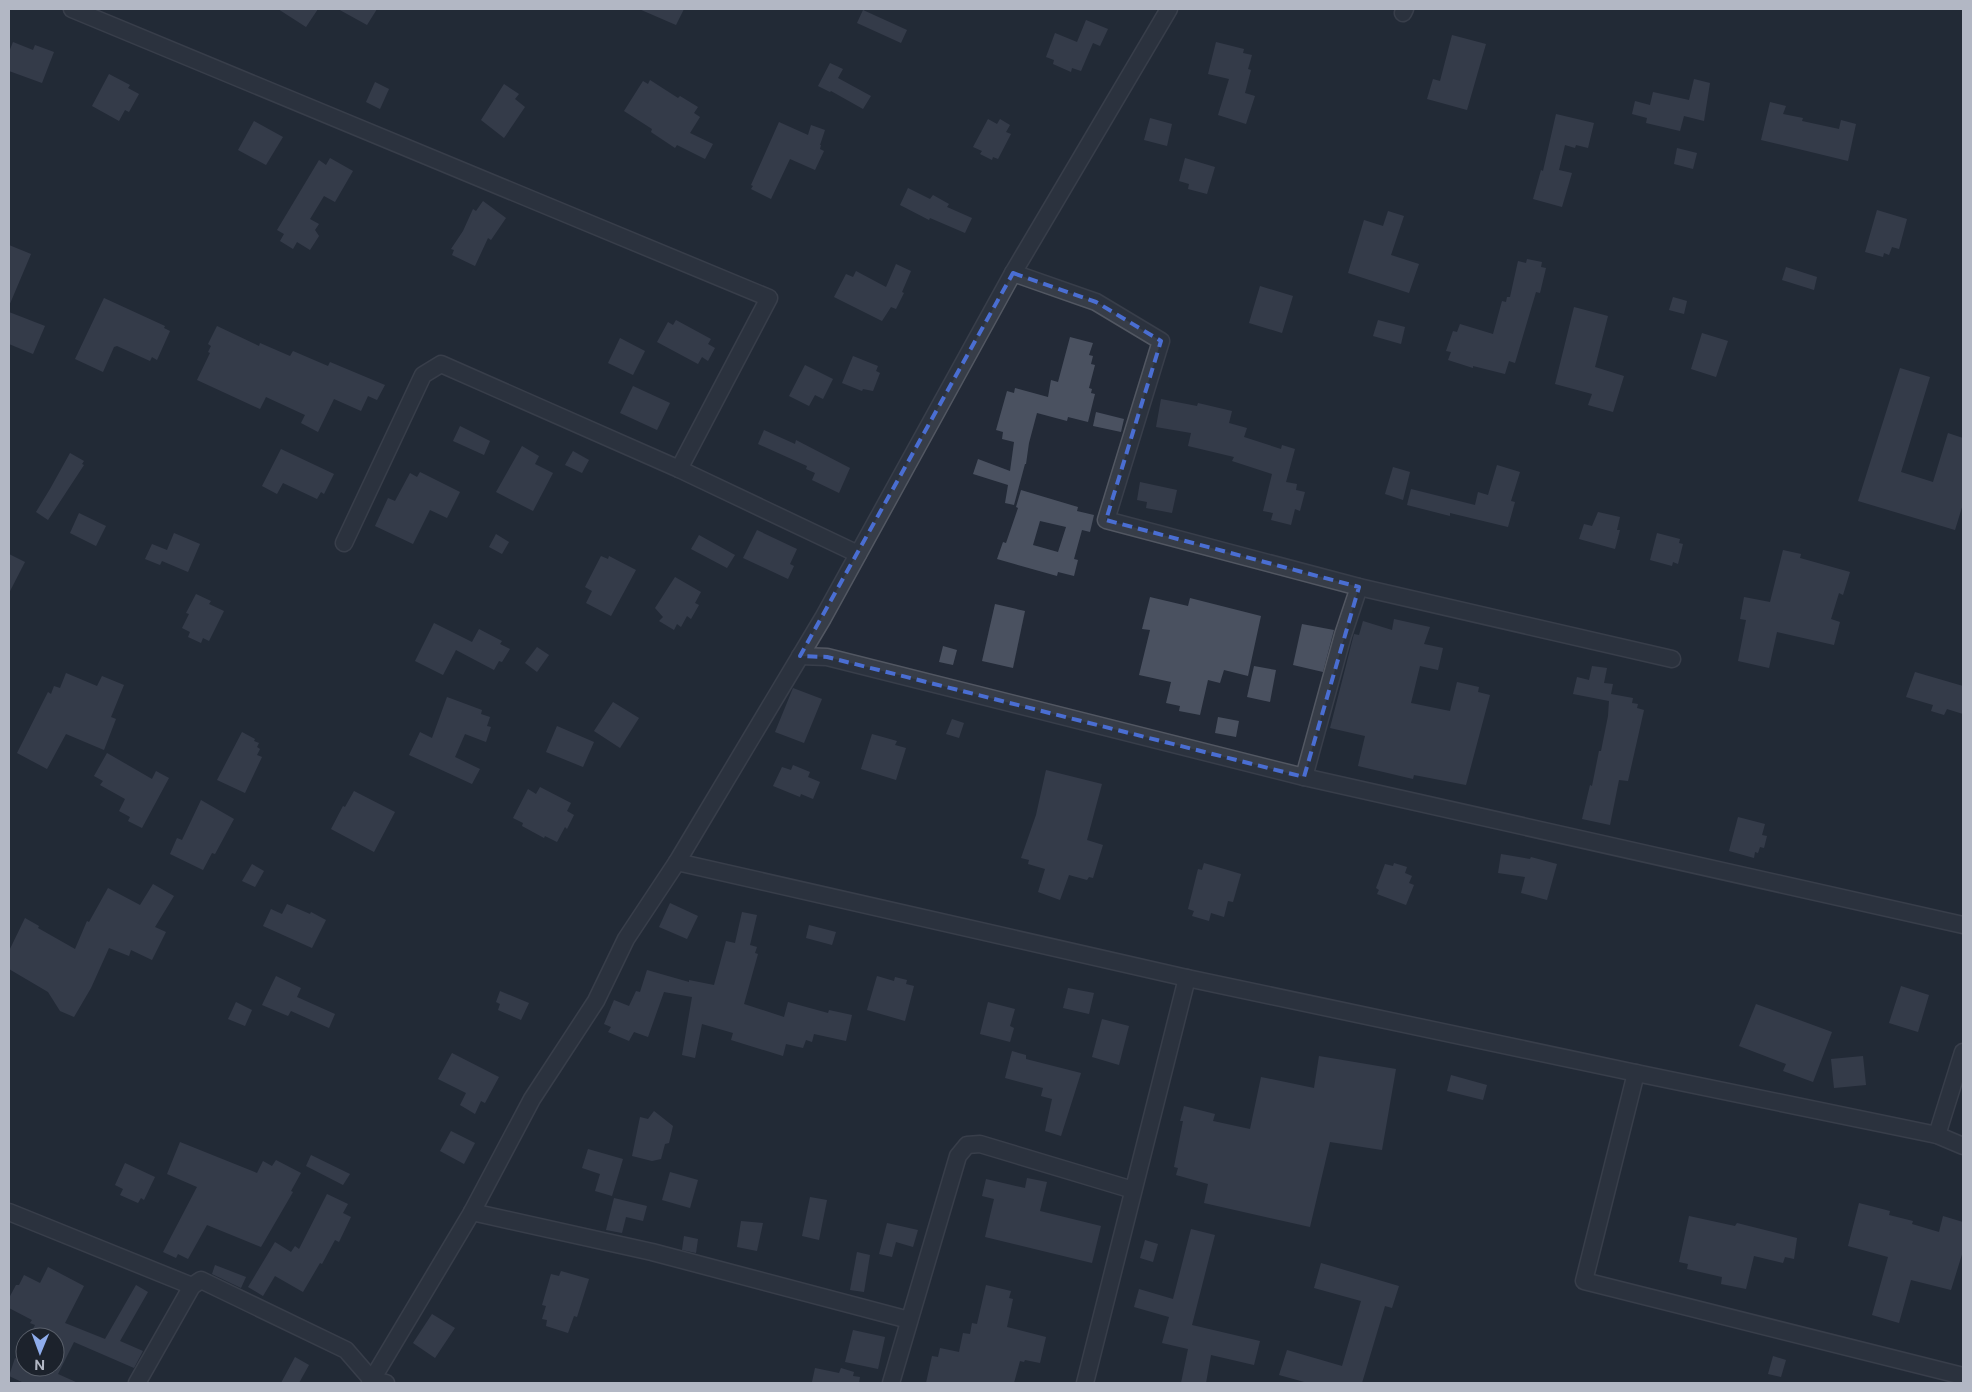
<svg xmlns="http://www.w3.org/2000/svg" width="1972" height="1392" viewBox="0 0 1972 1392" font-family="'Public Sans',sans-serif">
  <style>
    .building { fill: #4a5160; fill-rule: evenodd }
    .lines { fill: none; stroke-linecap: round; stroke-linejoin: round }
    .minor-casing { stroke: #525762; stroke-width: 19 }
    .minor { stroke: #373d48; stroke-width: 16 }
    .marked { fill: none; stroke: #4a6ed2; stroke-width: 4; stroke-dasharray: 10 6; stroke-linejoin: round }
  </style>
  <rect width="100%" height="100%" fill="#232a37"/>
  <g class="building">
    <path d="M278 9H318L306 27Z"/>
    <path d="M338 9H377L367 25Z"/>
    <path d="M639 9H684L676 25Z"/>
    <path d="M863 10 907 30 901 43 857 23Z"/>
    <path d="M1086 20 1108 29 1100 46 1093 43 1081 71 1072 68 1071 72 1053 64 1054 60 1046 57 1055 33 1077 42Z"/>
    <path d="M1452 35 1486 44 1467 110 1427 99 1433 79 1440 81Z"/>
    <path d="M13 42 33 50 35 45 54 52 42 83 9 71V52Z"/>
    <path d="M1216 42 1244 49 1243 53 1252 55 1248 69 1251 70 1245 93 1255 96 1246 124 1218 115 1229 79 1208 74Z"/>
    <path d="M830 63 843 69 838 78 871 96 863 109 831 91 830 92 818 86Z"/>
    <path d="M109 74 130 85 128 88 139 94 129 112 125 110 119 121 92 106Z"/>
    <path d="M1694 79 1710 83 1704 121 1684 116 1680 131 1646 123 1647 118 1632 114 1635 101 1650 105 1653 92 1689 100Z"/>
    <path d="M650 80 678 98 680 96 698 107 694 113 700 117 690 133 713 144 705 159 677 145 675 148 651 132 652 129 624 111 643 81 648 84Z"/>
    <path d="M375 82 389 89 380 109 366 102Z"/>
    <path d="M504 84 519 94 515 99 525 107 504 138 481 120Z"/>
    <path d="M1770 102 1786 106 1783 114 1803 118 1802 121 1839 129 1841 120 1856 124 1848 161 1761 140Z"/>
    <path d="M1556 114 1594 123 1588 148 1576 145 1575 148 1565 145 1559 170 1572 173 1562 207 1533 199 1541 170 1543 171Z"/>
    <path d="M1150 118 1172 124 1167 146 1144 140Z"/>
    <path d="M988 119 997 124 1000 119 1010 125 1006 132 1011 134 998 159 993 157 992 160 980 154 982 151 973 147Z"/>
    <path d="M254 121 283 137 266 165 238 150Z"/>
    <path d="M779 122 808 135 811 125 825 130 820 145H821L820 149 824 151 815 170 790 159 771 199 751 189 753 186 751 185Z"/>
    <path d="M1677 148 1697 153 1693 169 1674 164Z"/>
    <path d="M330 158 353 171 335 202 324 196 310 219 319 224 315 230 319 236 310 250 297 242 293 249 280 241 284 234 277 230 319 160 326 165Z"/>
    <path d="M1185 158 1215 167 1207 194 1188 189 1189 184 1179 181Z"/>
    <path d="M908 188 930 199 933 195 949 204 947 207 972 218 965 233 930 218 929 220 900 205Z"/>
    <path d="M483 201 506 218 491 240 488 238 475 266 452 255 454 250 451 249 463 231 473 209 476 211Z"/>
    <path d="M1877 210 1907 219 1899 249 1892 247 1889 255 1884 253 1883 257 1865 252Z"/>
    <path d="M1388 211 1404 216 1391 255 1419 264 1409 293 1348 273 1364 220 1383 226Z"/>
    <path d="M9 245 31 254 9 306Z"/>
    <path d="M1527 259 1542 262 1541 267 1546 268 1540 293 1536 292 1515 363 1509 361 1505 374 1473 366V368L1448 360 1451 352 1446 351 1453 331 1457 332 1460 324 1493 334 1502 301 1506 302 1507 297H1510L1518 261 1526 263Z"/>
    <path d="M896 264 911 271 902 292 904 293 896 309 891 307 882 321 834 297 846 274 853 277 856 271 886 287Z"/>
    <path d="M1786 267 1817 277 1814 290 1782 280Z"/>
    <path d="M1260 286 1293 296 1282 333 1249 323Z"/>
    <path d="M1673 297 1687 301 1684 314 1669 310Z"/>
    <path d="M104 298 165 326 164 328 170 331 157 360 152 357 150 361 117 346 114 347 103 372 75 359Z"/>
    <path d="M1574 307 1608 316 1595 367 1624 376 1613 412 1588 405 1592 394 1555 384Z"/>
    <path d="M9 312 45 326 33 354 9 344Z"/>
    <path d="M676 320 711 339 708 344 715 348 708 361 702 357 698 364 657 342 668 322 673 325Z"/>
    <path d="M1378 320 1405 327 1401 344 1373 336Z"/>
    <path d="M217 326 259 346 260 343 290 356 293 351 328 366 330 362 385 385 377 400 368 396 361 411 334 399 318 432 301 423 305 415 266 397 260 409 197 380 210 353 208 352 211 346 208 344Z"/>
    <path d="M1702 333 1728 341 1716 377 1691 369Z"/>
    <path d="M1070 337 1093 343 1089 355 1093 356 1091 364 1095 365 1089 388 1092 389 1091 393 1095 394 1088 422 1068 417 1067 421 1037 413 1029 443 1026 464H1025L1014 505 1005 503 1008 485 973 474 978 459 1010 471 1014 442 1002 439 1003 432 996 430 1007 391 1014 393 1015 388 1048 397 1051 380 1058 382Z"/>
    <path d="M620 338 645 351 633 375 608 363Z"/>
    <path d="M853 356 878 366 876 371 880 373 873 391 863 389 862 391 842 383Z"/>
    <path d="M805 365 833 379 823 399 815 395 809 406 789 396Z"/>
    <path d="M1900 368 1930 377 1901 472 1933 482 1948 433 1963 438V504L1955 530 1858 501Z"/>
    <path d="M633 386 670 403 657 430 620 413Z"/>
    <path d="M1161 399 1197 406 1198 403 1232 411 1229 423 1247 428 1244 437 1281 449 1282 445 1295 449 1286 482 1297 484 1296 490 1305 492 1300 511 1295 509 1291 525 1271 520 1273 513 1263 511 1272 474 1232 461 1234 457 1188 446 1191 433 1156 427Z"/>
    <path d="M1096 412 1124 419 1121 432 1093 426Z"/>
    <path d="M460 426 490 441 484 455 453 441Z"/>
    <path d="M764 430 795 444 796 440 850 468 839 493 812 480 815 473 806 469 807 466 758 444Z"/>
    <path d="M522 446 539 456 535 464 553 473 533 511 496 492Z"/>
    <path d="M281 449 334 474 324 494 321 492 317 499 283 483 277 494 262 486Z"/>
    <path d="M573 451 589 460 582 473 565 465Z"/>
    <path d="M70 453 84 461 82 464 84 465 48 520 36 512 50 489Z"/>
    <path d="M1497 465 1520 472 1511 501 1515 502 1508 527 1450 513V516L1407 505 1411 489 1475 505 1478 492 1488 495Z"/>
    <path d="M1393 467 1410 472 1403 500 1385 494Z"/>
    <path d="M420 472 460 492 447 518 430 510 413 544 375 526 388 498 395 501 410 473 417 477Z"/>
    <path d="M1140 482 1177 490 1172 513 1146 508 1147 502 1137 500Z"/>
    <path d="M1021 490 1078 507 1077 511 1094 515 1090 532 1082 530 1074 559 1078 560 1074 576 1058 572 1057 576 997 559 1003 542 1006 543 1018 508 1016 507ZM1040 521 1066 527 1058 552 1033 545Z"/>
    <path d="M1598 512 1620 517 1617 530H1620L1615 549 1579 539 1584 524 1592 526Z"/>
    <path d="M79 513 106 526 96 546 70 533Z"/>
    <path d="M757 530 797 549 790 564 794 566 788 579 743 558Z"/>
    <path d="M174 533 200 544 188 572 162 561 160 565 145 559 152 544 167 550Z"/>
    <path d="M1657 533 1680 539 1679 543 1683 544 1678 564 1673 562 1672 566 1650 560Z"/>
    <path d="M496 534 509 542 502 554 489 547Z"/>
    <path d="M699 535 735 555 727 568 691 549Z"/>
    <path d="M1783 550 1801 554 1800 558 1850 572 1843 595 1839 593 1831 619 1840 622 1834 645 1777 632 1769 668 1738 661 1746 620 1740 619 1744 597 1770 602Z"/>
    <path d="M9 554 25 562 9 593Z"/>
    <path d="M601 556 608 559 609 556 636 570 611 616 586 603 592 591 585 587Z"/>
    <path d="M675 577 701 592 695 603 699 605 691 619 687 616 681 627 677 624 674 630 659 621 663 617 655 608Z"/>
    <path d="M196 594 211 601 209 604 224 611 209 641 203 638 201 643 188 637 190 632 182 628 189 614 186 613Z"/>
    <path d="M1150 597 1188 606 1190 598 1261 616 1248 676 1224 670 1220 683 1208 680 1200 715 1179 711 1180 706 1166 703 1171 682 1139 675 1150 630 1142 629Z"/>
    <path d="M995 604 1025 611 1013 668 982 661Z"/>
    <path d="M1394 619 1430 627 1424 644 1443 648 1438 670 1420 666 1411 703 1450 711 1457 682 1479 687 1478 692 1490 695 1466 785 1414 775 1413 779 1358 766 1365 736 1330 728 1354 634 1359 635 1363 621 1392 630Z"/>
    <path d="M434 623 472 642 479 629 502 641 500 644 510 649 502 662 499 661 494 670 456 650 443 675 415 661Z"/>
    <path d="M1302 624 1334 630 1323 672 1293 665Z"/>
    <path d="M943 646 957 650 953 665 939 662Z"/>
    <path d="M537 647 549 655 537 672 525 663Z"/>
    <path d="M1254 666 1276 670 1270 702 1247 697Z"/>
    <path d="M1592 666 1607 668 1604 683 1613 684 1611 694 1633 698 1632 703 1638 704 1637 708 1644 710 1628 781 1619 780 1610 825 1582 819 1590 785 1592 786 1599 751H1601L1608 716 1609 701 1573 694 1577 677 1589 680Z"/>
    <path d="M1915 672 1963 686V714L1947 709 1944 715 1931 711 1933 705 1906 697Z"/>
    <path d="M66 673 97 686 102 676 124 685 111 717 116 719 104 750 66 734 47 769 17 753 48 692 51 694 54 686 60 688Z"/>
    <path d="M793 688 822 699 804 743 775 732Z"/>
    <path d="M447 697 482 710 481 714 490 717 487 726 491 727 486 742 465 734 455 757 480 769 472 784 409 755 420 732 432 738Z"/>
    <path d="M613 702 639 718 620 748 594 731Z"/>
    <path d="M1218 717 1239 721 1236 737 1215 733Z"/>
    <path d="M952 719 964 723 959 738 946 734Z"/>
    <path d="M557 726 594 742 583 767 546 752Z"/>
    <path d="M242 732 255 739 254 741 259 743 257 747 260 749 257 755 262 757 245 793 217 780Z"/>
    <path d="M872 734 897 741 895 745 906 748 896 780 861 769Z"/>
    <path d="M107 753 152 779 156 771 169 778 142 828 128 821 130 817 119 811 125 799 100 785 103 781 94 776Z"/>
    <path d="M793 765 810 772 808 777 820 782 813 799 801 794 800 797 773 786 782 767 791 770Z"/>
    <path d="M1046 770 1102 784 1087 840 1103 845 1093 878 1089 877 1087 880 1069 875 1060 900 1038 892 1045 869 1028 864 1029 860 1021 858 1036 815Z"/>
    <path d="M540 787 571 803 567 811 574 815 567 829 565 827 557 842 545 836 544 838 522 826 523 823 513 818 528 789 536 794Z"/>
    <path d="M354 791 395 812 374 852 331 829 343 806 345 807Z"/>
    <path d="M201 800 234 819 215 854 212 853 203 870 170 854 177 838 182 840Z"/>
    <path d="M1738 817 1765 824 1762 835 1767 836 1764 848 1760 847 1758 853 1755 852 1754 858 1729 851Z"/>
    <path d="M1501 854 1530 859 1531 857 1557 864 1547 900 1521 893 1525 877 1498 873Z"/>
    <path d="M1204 863 1241 874 1233 902 1228 901 1224 917 1211 913 1209 921 1192 916 1194 911 1188 909 1198 869 1202 870Z"/>
    <path d="M1394 863 1407 867 1405 873 1412 876 1409 883 1414 885 1406 905 1377 894 1379 890 1376 888 1385 864 1393 866Z"/>
    <path d="M252 864 264 871 255 887 242 881Z"/>
    <path d="M153 884 174 896 155 927 166 932 152 960 131 950 129 956 109 948 91 988 74 1017 60 1011 48 992 9 969V951L25 918 39 926 38 928 75 949 87 921 89 922 108 888 140 905Z"/>
    <path d="M670 903 698 916 687 939 659 927Z"/>
    <path d="M287 904 310 914 311 912 326 920 312 948 263 926 271 909 282 914Z"/>
    <path d="M742 912 757 915 750 945 757 947 755 953 758 954 744 1004 784 1017 788 1002 828 1013 829 1010 852 1015 846 1041 814 1034 812 1042 806 1040 803 1048 786 1044 783 1056 731 1040 733 1033 702 1024 695 1058 682 1055 692 997 664 992 648 1037 634 1032 629 1041 608 1032 611 1027 604 1024 614 1000 629 1006 636 991 640 992 647 970 689 982V980L714 985 726 941 735 943Z"/>
    <path d="M809 925 836 932 832 945 806 938Z"/>
    <path d="M276 976 301 988 297 997 335 1014 329 1028 291 1011 288 1016 262 1005Z"/>
    <path d="M877 976 894 981 895 977 907 980 906 984 914 986 905 1021 867 1010Z"/>
    <path d="M1901 986 1929 995 1918 1032 1889 1023Z"/>
    <path d="M1068 988 1094 993 1089 1014 1063 1008Z"/>
    <path d="M500 991 529 1003 521 1020 498 1010 500 1004 496 1002Z"/>
    <path d="M236 1002 252 1010 245 1026 228 1019Z"/>
    <path d="M988 1002 1015 1009 1010 1026 1014 1028 1010 1042 980 1034Z"/>
    <path d="M1756 1004 1832 1032 1813 1082 1783 1071 1786 1064 1739 1046Z"/>
    <path d="M1102 1019 1129 1026 1119 1065 1092 1057Z"/>
    <path d="M1012 1051 1026 1055V1059L1081 1073 1061 1136 1045 1131 1052 1099 1041 1096 1043 1088 1005 1078Z"/>
    <path d="M452 1053 499 1077 485 1103 481 1101 475 1114 460 1105 466 1093 438 1079Z"/>
    <path d="M1319 1056 1396 1069 1382 1150 1330 1142 1310 1227 1204 1203 1208 1184 1176 1175 1178 1168 1174 1167 1183 1121H1180L1184 1106 1215 1114 1213 1121 1250 1129 1261 1077 1314 1088Z"/>
    <path d="M1863 1056 1866 1085 1834 1088 1831 1059Z"/>
    <path d="M1451 1075 1487 1085 1483 1100 1447 1091Z"/>
    <path d="M654 1111 673 1126 669 1143 665 1144 661 1159 652 1161 632 1156 640 1117 648 1119Z"/>
    <path d="M451 1131 475 1143 464 1164 440 1151Z"/>
    <path d="M180 1142 257 1173 263 1161 272 1166 276 1160 301 1173 291 1191 293 1192 261 1247 207 1225 188 1259 178 1254 176 1258 163 1252 197 1187 167 1174Z"/>
    <path d="M588 1149 623 1159 612 1196 595 1191 600 1174 582 1168Z"/>
    <path d="M311 1155 350 1174 343 1185 306 1166Z"/>
    <path d="M125 1163 155 1177 144 1200 141 1198 138 1203 120 1195 123 1189 115 1185Z"/>
    <path d="M670 1172 698 1180 690 1208 662 1200Z"/>
    <path d="M1027 1178 1047 1182 1040 1211 1101 1226 1092 1263 985 1237 994 1199 982 1196 986 1179 1025 1188Z"/>
    <path d="M327 1194 348 1204 343 1213 351 1217 339 1242 335 1240 322 1264 320 1263 303 1292 275 1276 263 1296 248 1287 275 1242 291 1252 295 1246 299 1249Z"/>
    <path d="M810 1197 827 1200 819 1240 802 1236Z"/>
    <path d="M614 1198 647 1206 643 1221 626 1217 622 1233 606 1230Z"/>
    <path d="M1859 1203 1890 1211 1889 1215 1913 1221 1912 1224 1939 1232 1943 1216 1963 1222V1251L1951 1290 1911 1280 1899 1323 1872 1315 1888 1257 1848 1246Z"/>
    <path d="M1689 1216 1735 1226 1737 1223 1797 1238 1794 1259 1785 1257 1783 1263 1754 1256 1746 1289 1721 1284 1722 1277 1687 1269 1688 1264 1679 1262Z"/>
    <path d="M741 1221 763 1223 757 1251 737 1247Z"/>
    <path d="M887 1223 918 1230 913 1247 896 1242 892 1257 879 1254Z"/>
    <path d="M1191 1229 1215 1235 1192 1325 1260 1341 1254 1365 1211 1355 1206 1383H1181L1188 1349 1162 1343 1169 1317 1134 1307 1139 1289 1173 1299Z"/>
    <path d="M684 1236 698 1239 696 1253 682 1250Z"/>
    <path d="M1145 1240 1158 1244 1153 1262 1140 1258Z"/>
    <path d="M857 1252 870 1255 864 1292 850 1290Z"/>
    <path d="M1321 1263 1399 1286 1392 1308 1385 1306 1362 1383H1308L1279 1375 1287 1350 1342 1366 1361 1301 1314 1288Z"/>
    <path d="M215 1265 246 1277 241 1288 212 1274Z"/>
    <path d="M48 1267 84 1286 65 1323 105 1339 136 1285 148 1292 120 1341 143 1351 134 1368 74 1342 58 1374 78 1383H24L9 1376 15 1358 25 1363V1367H43L55 1372V1337H29L35 1325 30 1323 32 1320 9 1308V1298L16 1285H19L24 1275 40 1283Z"/>
    <path d="M561 1271 589 1279 577 1317 574 1316 568 1333 546 1326 547 1320 542 1319 546 1306 542 1305 551 1274 559 1276Z"/>
    <path d="M986 1285 1011 1291 1009 1298 1013 1299 1007 1327 1046 1337 1040 1363 1025 1360 1024 1362 1020 1361 1014 1383H926L932 1356 938 1357 940 1348 959 1352 963 1333 970 1334 972 1323 977 1324Z"/>
    <path d="M432 1314 455 1328 435 1358 413 1343Z"/>
    <path d="M853 1330 885 1337 878 1369 845 1362Z"/>
    <path d="M1773 1356 1786 1360 1781 1377 1768 1374Z"/>
    <path d="M295 1357 309 1365 299 1383H281Z"/>
    <path d="M815 1368 839 1373 841 1368 854 1372 853 1376 860 1377 859 1383 812 1382Z"/>
  </g>
  <g class="lines">
    <defs>
      <g id="minor">
        <path d="M72 9 769 298 679 469"/>
        <path d="M1403 13 1405 9"/>
        <path d="M1013 273 1096 302 1161 341 1106 520 1359 587 1672 659"/>
        <path d="M344 543 423 375 441 364 679 469 858 554"/>
        <path d="M800 656 827 657 1304 777 1963 925"/>
        <path d="M1304 777 1343 635 1359 587"/>
        <path d="M677 862 1187 978 1636 1073 1937 1135 1963 1146"/>
        <path d="M1636 1073 1584 1281 1963 1376"/>
        <path d="M1937 1135 1963 1052"/>
        <path d="M9 1212 192 1286"/>
        <path d="M472 1212 652 1252 909 1320"/>
        <path d="M137 1383 192 1286 201 1280 346 1350 372 1380 386 1383"/>
        <path d="M370 1383 472 1212 532 1099 596 1001 626 939 677 862 823 618 1013 273 1169 9"/>
        <path d="M891 1383 958 1156 967 1145 980 1144 1133 1190"/>
        <path d="M1085 1383 1187 978"/>
      </g>
    </defs>
    <use href="#minor" class="minor-casing"/>
    <use href="#minor" class="minor"/>
  </g>
  <path d="M0 0H1972V1392H0ZM1013 273 1096 302 1161 341 1106 520 1359 587 1304 777 827 657 800 656Z" fill="#232a37" fill-opacity=".55" fill-rule="evenodd"/>
  <path class="marked" d="M1013 273 1096 302 1161 341 1106 520 1359 587 1304 777 827 657 800 656Z"/>
  <rect width="1972" height="1392" fill="none" stroke="#b2b7c4" stroke-width="20"/>
  <g transform="translate(40 1352) rotate(181)"><circle r="24" fill="#1c222c" stroke="#585e69"/>
  <path d="M0-4L9 19L0 12L-9 19Z" fill="#8eacec"/>
  <text y="-8" font-size="14" font-weight="bold" text-anchor="middle" fill="#b2b7c4">N</text>
  </g>
</svg>
